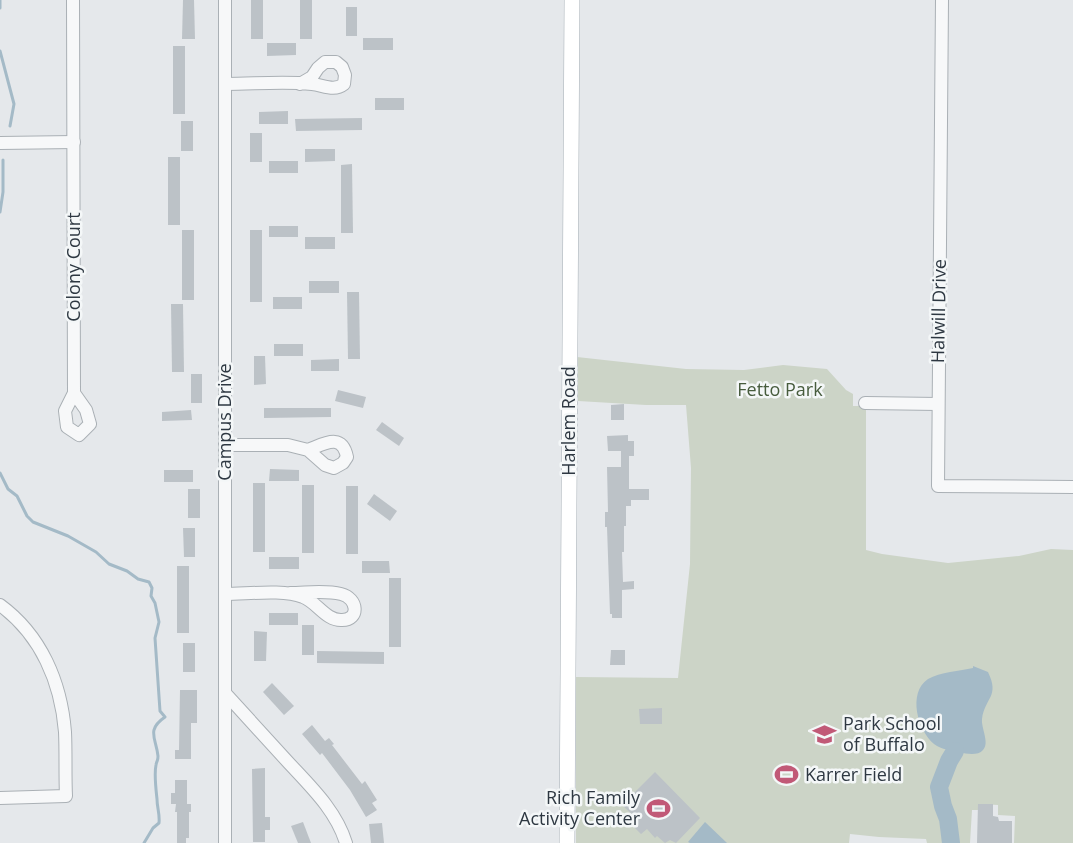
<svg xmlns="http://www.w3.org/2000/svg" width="1073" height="843" viewBox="0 0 1073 843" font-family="'Open Sans',sans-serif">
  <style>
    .green { fill: #ccd4c7 }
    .water { fill: #a4bac7 }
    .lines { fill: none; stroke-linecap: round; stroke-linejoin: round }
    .stream { stroke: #a4bac7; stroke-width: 3 }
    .river { stroke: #a4bac7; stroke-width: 18 }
    .building { fill: #bcc2c7 }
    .minor-casing { stroke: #aab0b5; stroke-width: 14 }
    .major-casing { stroke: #a5aeb5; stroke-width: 16 }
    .minor { stroke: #f7f8f9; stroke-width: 12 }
    .major { stroke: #fff; stroke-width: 15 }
    .labels { text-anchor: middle; stroke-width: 5; stroke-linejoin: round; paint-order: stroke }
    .street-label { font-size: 18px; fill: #2e3842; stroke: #f4f7f8 }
    .park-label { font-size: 18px; fill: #475c3d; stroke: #f4f7f8 }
    .poi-label { font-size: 18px; fill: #2e3842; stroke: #f4f7f8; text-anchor: start }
  </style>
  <rect width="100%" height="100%" fill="#e5e8eb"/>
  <path class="green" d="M577 357 686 369 744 370 783 365 827 369 846 390 853 394V406H866V550L882 554 948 563 1019 556 1051 549 1073 550V843H1014L1015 816 998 815V805L979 804 978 810H972L970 843H927L926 839 879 837 850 834 849 843H576V677L678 678 690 564 691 468 686 405H646L578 401Z"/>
  <g class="water">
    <path d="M973 666 988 672C1000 697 985 697 982 719 981 728 990 743 983 750 978 756 966 754 960 752 951 750 942 750 934 744 918 731 907 693 928 679 940 672 960 671 973 668Z"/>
    <path d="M705 822 727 843H690L688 842Z"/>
  </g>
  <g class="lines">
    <g class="stream">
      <path d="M0 8V0"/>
      <path d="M0 51 14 104 10 126"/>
      <path d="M0 212 3 192V160"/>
      <path d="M0 473 8 489 17 496 27 516 33 522 68 536 96 552 109 564 127 571 138 579 149 582 152 588 151 596 155 603 159 622 155 638 160 711 165 717C146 730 156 738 158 756 158 762 157 759 156 765 154 774 156 790 157 799 157 808 160 814 159 823L153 828 144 843"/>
    </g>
    <path class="river" d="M951 843 948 819 943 806 939 787 949 761 955 751"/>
  </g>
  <g class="building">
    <path d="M183 0H194L195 39H182Z"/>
    <rect x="251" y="0" width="12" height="39"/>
    <rect x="300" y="0" width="12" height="39"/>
    <rect x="346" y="7" width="11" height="29"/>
    <rect x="363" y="38" width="30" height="12"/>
    <path d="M267 43H296V55L267 56Z"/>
    <rect x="173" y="46" width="12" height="68"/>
    <rect x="375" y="98" width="29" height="12"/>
    <path d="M288 111V124H259V112Z"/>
    <path d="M362 118V130L296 131 295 119Z"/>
    <rect x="181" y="121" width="12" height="30"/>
    <rect x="250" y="133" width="12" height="29"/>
    <path d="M305 149H335V161L305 162Z"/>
    <rect x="168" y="157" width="12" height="68"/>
    <rect x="269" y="161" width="29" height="12"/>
    <path d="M352 164 353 233H341V165Z"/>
    <rect x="269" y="226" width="29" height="11"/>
    <rect x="182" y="230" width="12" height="70"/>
    <rect x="250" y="230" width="12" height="72"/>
    <rect x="305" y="237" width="30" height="12"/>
    <rect x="309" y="281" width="30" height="12"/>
    <path d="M347 292H359L360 359H348Z"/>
    <rect x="273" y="297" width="29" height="12"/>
    <path d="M171 304H183L184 372H172Z"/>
    <rect x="274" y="344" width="29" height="12"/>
    <path d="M254 356H265L266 384 254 385Z"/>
    <path d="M339 359V371H311V360Z"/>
    <rect x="191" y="374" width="11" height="29"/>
    <path d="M338 390 366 397 363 408 335 401Z"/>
    <path d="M624 404V420H611V405Z"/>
    <path d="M264 408H331V417L264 418Z"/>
    <path d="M191 410 192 420 162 421V412Z"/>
    <path d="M382 422 404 438 399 446 376 430Z"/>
    <path d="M628 435V441H634V456H629V489H649V500H631V506H626V526H624V552H622L623 582 634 581V589L622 590V618H612V614H610L607 527H605V512H608L607 467H621V451H608L607 436Z"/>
    <path d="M270 469 299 470V481H269Z"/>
    <rect x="164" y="470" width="29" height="12"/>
    <rect x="253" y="483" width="12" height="69"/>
    <rect x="302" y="485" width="12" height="68"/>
    <rect x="346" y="486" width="12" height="68"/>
    <rect x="188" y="489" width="12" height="29"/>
    <path d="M374 494 397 511 390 521 367 504Z"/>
    <path d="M183 528H195V557H184Z"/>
    <rect x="269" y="557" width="30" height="12"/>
    <path d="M362 561H389L390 573H362Z"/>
    <rect x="177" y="566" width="12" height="67"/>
    <rect x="389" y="578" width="12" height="69"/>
    <rect x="269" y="613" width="29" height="12"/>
    <rect x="302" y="625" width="12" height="30"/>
    <path d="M254 631 267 632 266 661H254Z"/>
    <rect x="183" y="643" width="12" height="29"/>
    <path d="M611 650H625V665H610Z"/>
    <path d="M317 651 384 652V664L317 663Z"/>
    <path d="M272 683 294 706 284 715 263 692Z"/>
    <path d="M180 690H197V723H191V759H175V750H179Z"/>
    <path d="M662 708V724H640L639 709Z"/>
    <path d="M312 725 325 741 329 738 334 744 332 745 362 784 365 781 377 800 372 803 377 810 366 817 350 790 322 753 320 755 302 734Z"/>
    <path d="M265 768V817H270V830H265V842H253L252 769Z"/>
    <path d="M655 772 700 818 676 843 670 840 665 843 657 836 655 838 647 829 641 834 627 820 633 815 622 805Z"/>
    <path d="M175 780H187V804H191V812H189V838H186V843H177V812H175L176 804H171V793H175Z"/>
    <path d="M978 804H993V816L998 817 999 821H1012V843H977Z"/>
    <path d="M303 822 311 843H298L291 826Z"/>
    <path d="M382 823 384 843H371L369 824Z"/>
  </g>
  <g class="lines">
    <defs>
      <g id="minor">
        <path d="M73 0 74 393 65 411 67 427 79 435 90 424 86 410 74 393"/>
        <path d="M942 0 938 486 1073 487"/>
        <path d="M226 84C254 84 284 81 312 84 323 85 334 92 344 84L345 75 342 67 336 62H325L318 68 312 77 300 84"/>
        <path d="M0 143 74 142"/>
        <path d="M865 403 938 404"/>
        <path d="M225 445H288L308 450 325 465 334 468 343 463 347 457C342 432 324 444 308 450"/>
        <path d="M225 594C248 594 283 589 303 597 317 602 326 621 342 620 360 620 358 598 341 594 325 590 306 593 290 593"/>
        <path d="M0 605C41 635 61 682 65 732 66 753 65 775 66 796L0 798"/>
        <path d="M225 693C246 716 267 739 287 761 310 786 336 810 346 843"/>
        <path d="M225 843V0"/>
      </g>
      <path id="major" d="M567 843 572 0"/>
    </defs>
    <use href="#minor" class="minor-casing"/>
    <use href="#major" class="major-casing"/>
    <use href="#minor" class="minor"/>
    <use href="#major" class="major"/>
  </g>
  <defs>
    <symbol id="school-bare" viewBox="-9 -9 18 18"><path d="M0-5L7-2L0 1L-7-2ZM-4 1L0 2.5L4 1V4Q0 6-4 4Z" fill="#c15977" stroke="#f4f7f8" stroke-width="2.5" paint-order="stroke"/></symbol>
    <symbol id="stadium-bare" viewBox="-9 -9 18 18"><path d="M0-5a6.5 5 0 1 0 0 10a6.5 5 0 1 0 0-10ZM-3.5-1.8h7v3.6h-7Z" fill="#c15977" stroke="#f4f7f8" stroke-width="2.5" paint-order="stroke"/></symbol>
  </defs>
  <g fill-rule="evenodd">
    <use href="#school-bare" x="808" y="718" width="33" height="33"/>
    <use href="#stadium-bare" x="770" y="758" width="33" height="33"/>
    <use href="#stadium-bare" x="642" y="792" width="33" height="33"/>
  </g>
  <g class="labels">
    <g class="street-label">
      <text transform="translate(74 267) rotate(-90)" y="6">Colony Court</text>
      <text transform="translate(939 311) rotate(-89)" y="6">Halwill Drive</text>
      <text transform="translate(569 421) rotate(-90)" y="6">Harlem Road</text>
      <text transform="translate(225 422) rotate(-90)" y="6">Campus Drive</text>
    </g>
    <g class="park-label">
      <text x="780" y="396">Fetto Park</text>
    </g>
    <g class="poi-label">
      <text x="843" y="730">Park School<tspan x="843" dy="21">of Buffalo</tspan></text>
      <text x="805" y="781">Karrer Field</text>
      <text x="640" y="804" text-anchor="end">Rich Family<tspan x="640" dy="21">Activity Center</tspan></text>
    </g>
  </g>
</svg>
